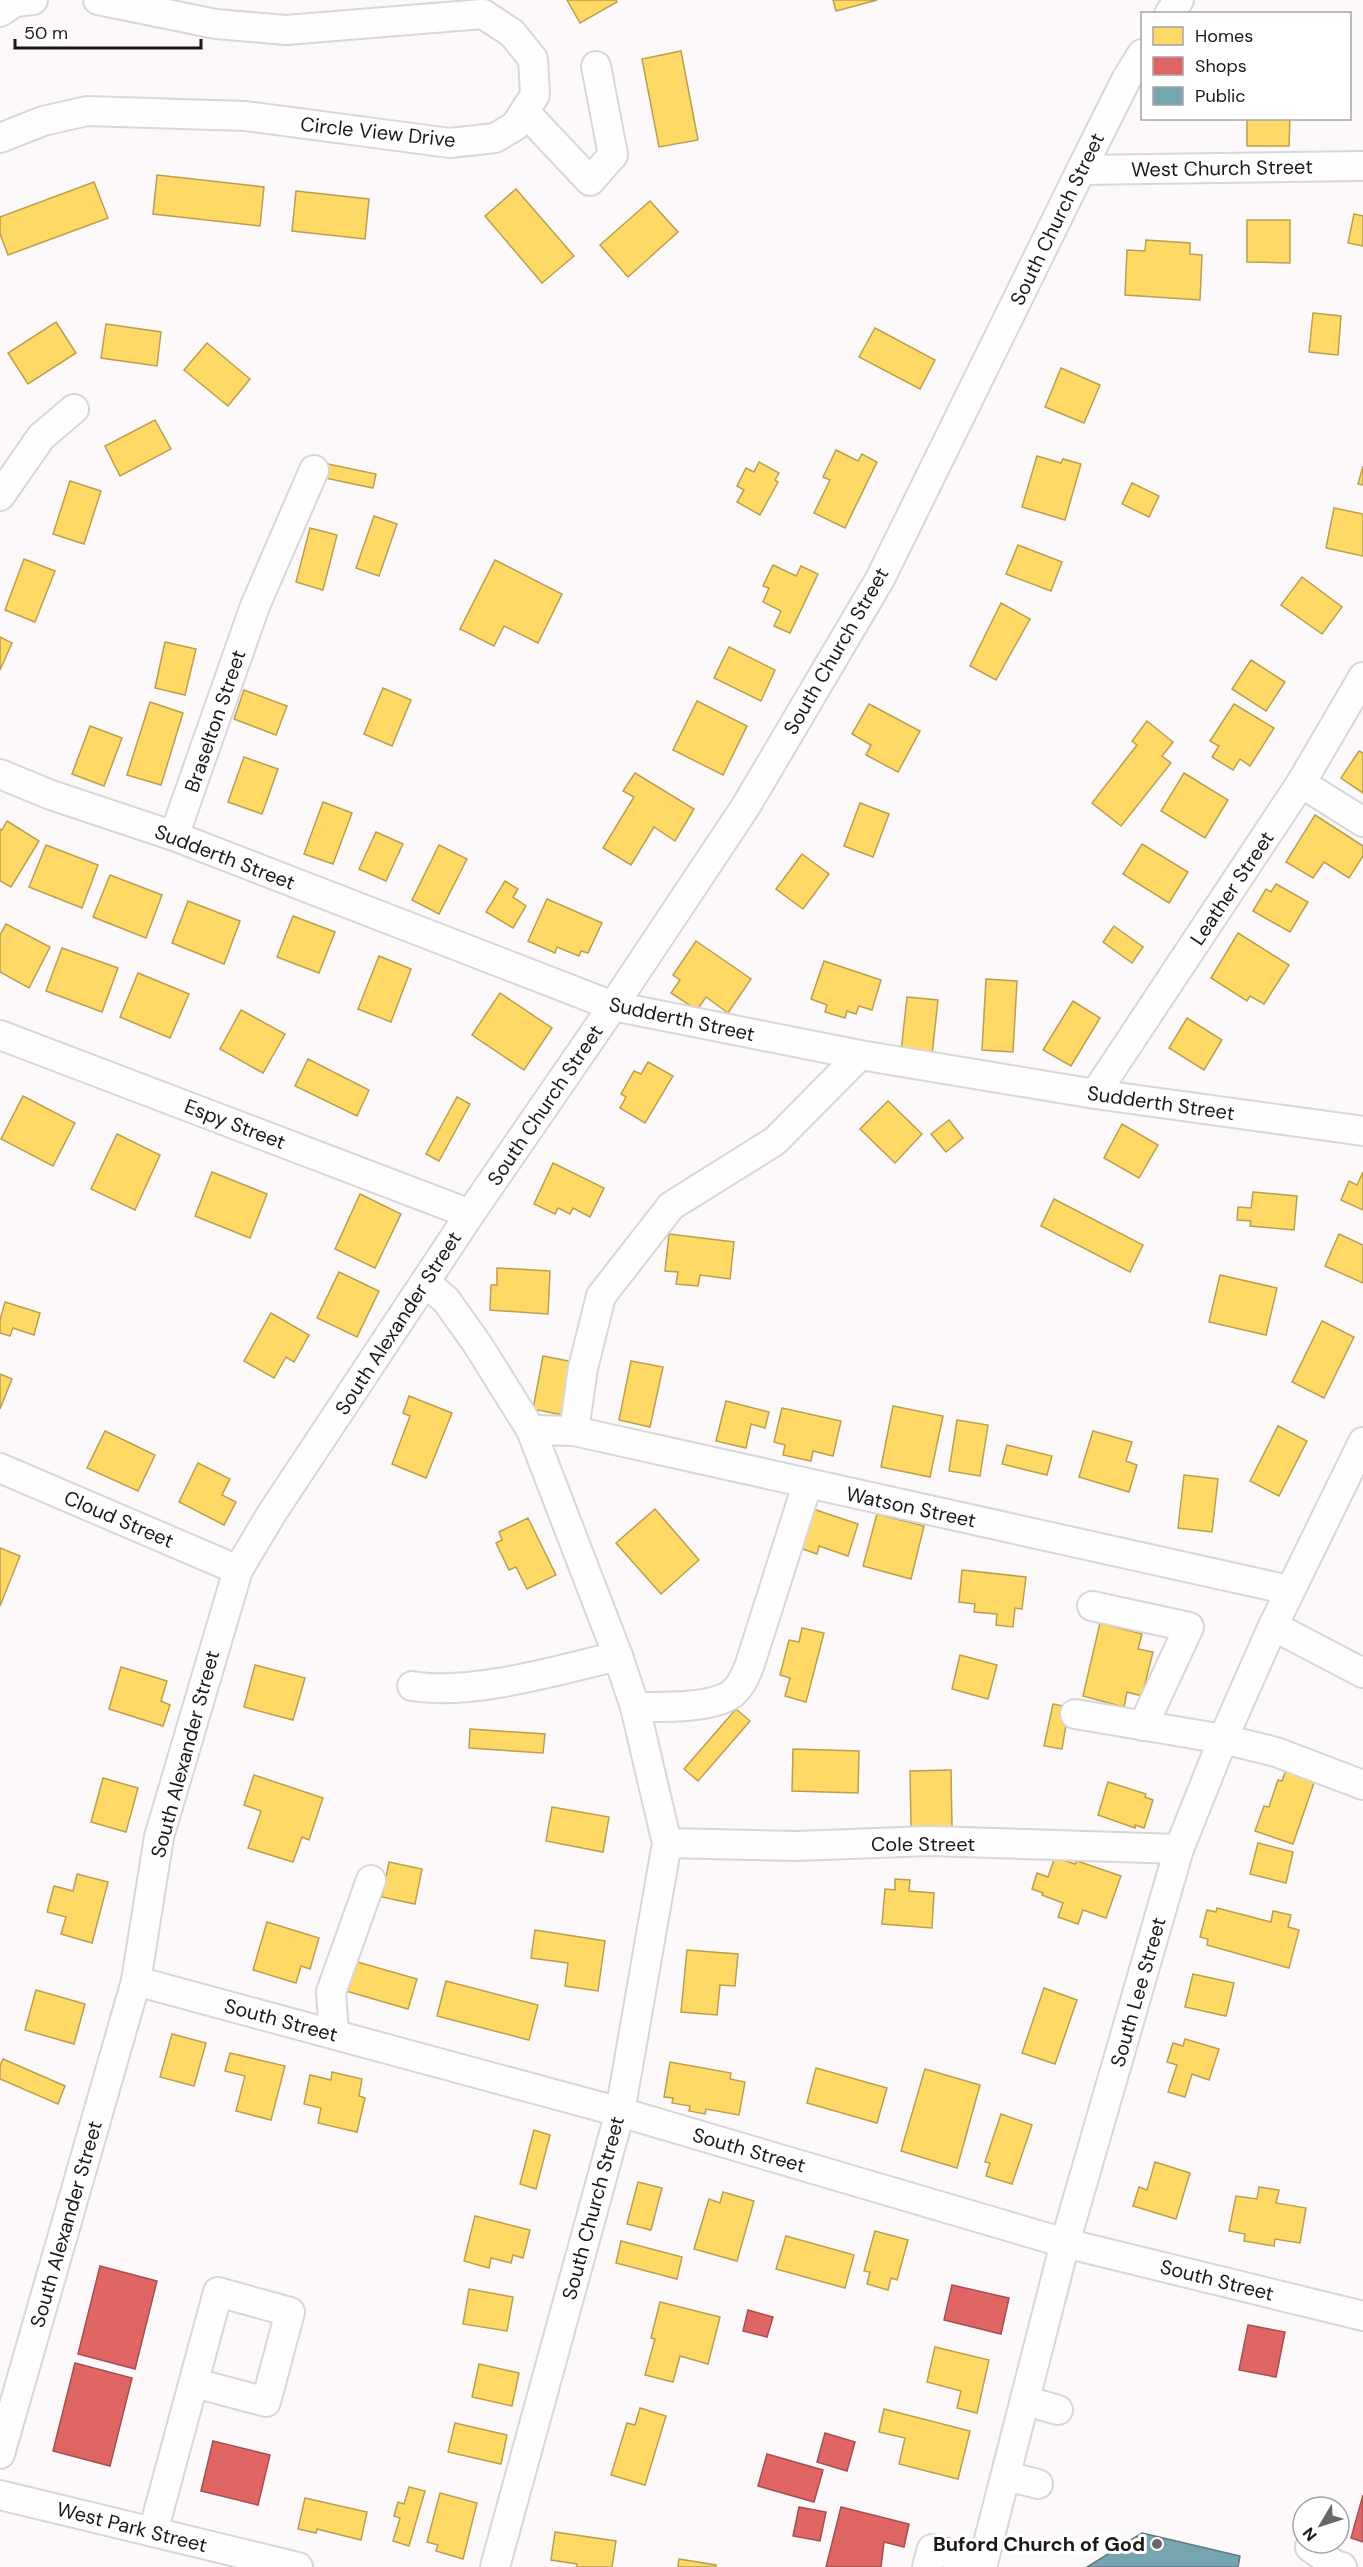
<svg xmlns="http://www.w3.org/2000/svg" width="1363" height="2567" viewBox="0 0 1363 2567" font-family="'DM Sans',sans-serif">
  <style>
    .homes { fill: #ffd966; stroke: #bb9f4f; stroke-width: 1.5 }
    .shops { fill: #e06666; stroke: #a54f4f; stroke-width: 1.5 }
    .public { fill: #76a5af; stroke: #5b7b82; stroke-width: 1.5 }
    .lines { fill: none; stroke-linecap: round; stroke-linejoin: round }
    .minor-casing { stroke: #d9d6d7; stroke-width: 32 }
    .minor { stroke: #fffefe; stroke-width: 28 }
    .poi-dot { fill: #6a6668; stroke: #fff; stroke-width: 2 }
    .labels { text-anchor: middle; stroke-width: 6; stroke-linejoin: round; paint-order: stroke }
    .street-label { font-size: 20px; fill: #1b181a; stroke: #fff }
    .poi-label { font-size: 20px; font-weight: bold; fill: #1b181a; stroke: #fff; text-anchor: end }
  </style>
  <rect width="100%" height="100%" fill="#fdf8fa"/>
  <g class="homes">
    <path d="M567 0H616L617 2 580 23Z"/>
    <path d="M833 0H877L836 11Z"/>
    <path d="M681 51 698 140 659 147 642 59Z"/>
    <path d="M1247 118H1290L1289 146H1247Z"/>
    <path d="M157 175 264 187 260 226 153 214Z"/>
    <path d="M94 182 108 218 8 255 0 234V217Z"/>
    <path d="M516 189 574 256 542 283 485 216Z"/>
    <path d="M296 191 369 199 365 239 292 231Z"/>
    <path d="M650 201 678 232 628 277 600 245Z"/>
    <path d="M1354 214 1363 216V246L1348 243Z"/>
    <path d="M1247 220H1290V263L1247 262Z"/>
    <path d="M1146 240 1190 243V254L1202 255 1200 300 1125 295 1127 250 1145 251Z"/>
    <path d="M1313 313 1341 316 1338 355 1309 352Z"/>
    <path d="M56 322 76 353 28 384 8 353Z"/>
    <path d="M106 324 161 332 157 366 101 358Z"/>
    <path d="M875 328 935 360 920 389 859 357Z"/>
    <path d="M207 343 250 379 228 406 184 370Z"/>
    <path d="M1061 368 1100 385 1084 423 1045 407Z"/>
    <path d="M155 420 171 449 120 476 105 446Z"/>
    <path d="M836 450 858 461 862 454 877 462 845 528 814 513 830 480 823 477Z"/>
    <path d="M1037 456 1061 463 1063 459 1081 464 1065 520 1022 507Z"/>
    <path d="M759 462 779 473 775 480 778 482 760 515 737 502 744 490 737 486 746 468 754 472Z"/>
    <path d="M328 464 376 474 373 488 325 478Z"/>
    <path d="M1363 466V485L1358 484Z"/>
    <path d="M70 481 101 491 84 544 53 534Z"/>
    <path d="M1132 483 1159 496 1149 517 1122 504Z"/>
    <path d="M1334 508 1363 514V556L1326 548Z"/>
    <path d="M374 516 397 524 379 576 356 568Z"/>
    <path d="M310 528 337 535 323 590 296 582Z"/>
    <path d="M1018 545 1062 562 1051 591 1006 574Z"/>
    <path d="M24 559 55 571 35 622 5 610Z"/>
    <path d="M495 560 562 594 538 643 504 626 494 646 460 629Z"/>
    <path d="M773 565 796 576 801 566 818 574 790 633 774 626 781 611 763 602 769 588 763 586Z"/>
    <path d="M1302 577 1342 607 1322 634 1281 605Z"/>
    <path d="M1001 603 1030 619 996 680 970 666Z"/>
    <path d="M0 637 12 643 0 670Z"/>
    <path d="M165 642 196 649 185 695 155 688Z"/>
    <path d="M729 647 775 670 761 701 714 678Z"/>
    <path d="M1251 660 1285 682 1266 711 1232 689Z"/>
    <path d="M383 688 411 700 392 746 364 734Z"/>
    <path d="M244 690 287 706 276 735 234 719Z"/>
    <path d="M697 701 747 726 723 775 673 750Z"/>
    <path d="M150 702 183 713 161 785 127 775Z"/>
    <path d="M869 704 920 731 898 772 866 755 871 745 852 734Z"/>
    <path d="M1234 704 1274 728 1250 766 1240 759 1233 770 1212 757 1219 746 1210 741Z"/>
    <path d="M1147 721 1173 742 1162 756 1171 763 1121 826 1092 803 1137 745 1132 741Z"/>
    <path d="M90 726 122 738 104 786 72 774Z"/>
    <path d="M1359 751 1363 753V793L1341 778Z"/>
    <path d="M244 757 278 769 262 814 228 802Z"/>
    <path d="M635 773 694 809 675 841 654 827 631 865 603 848 634 797 623 791Z"/>
    <path d="M1184 773 1228 800 1205 838 1161 811Z"/>
    <path d="M323 802 352 813 333 864 304 854Z"/>
    <path d="M860 803 889 814 873 857 844 846Z"/>
    <path d="M1315 815 1363 846V856L1349 878 1324 862 1313 878 1286 862Z"/>
    <path d="M7 821 39 841 11 887 0 881V829L2 830Z"/>
    <path d="M376 832 403 844 386 881 359 869Z"/>
    <path d="M1142 844 1188 872 1169 903 1123 874Z"/>
    <path d="M46 845 98 865 82 908 29 887Z"/>
    <path d="M439 845 467 859 439 914 412 900Z"/>
    <path d="M802 854 829 874 803 909 776 889Z"/>
    <path d="M110 875 162 895 146 938 93 917Z"/>
    <path d="M505 881 518 889 513 897 526 906 513 928 486 912Z"/>
    <path d="M1276 884 1308 902 1290 932 1253 911 1266 889 1271 892Z"/>
    <path d="M547 899 602 923 588 953 581 951 579 956 557 947 555 953 528 941Z"/>
    <path d="M188 901 240 921 224 964 172 943Z"/>
    <path d="M293 916 335 932 319 973 277 957Z"/>
    <path d="M6 924 50 947 29 988 0 972V935Z"/>
    <path d="M1114 926 1143 947 1132 963 1103 942Z"/>
    <path d="M1238 933 1289 965 1264 1004 1250 996 1247 1001 1211 978Z"/>
    <path d="M696 941 751 979 728 1013 706 997 697 1010 671 993 680 980 673 975Z"/>
    <path d="M62 948 118 968 102 1012 46 991Z"/>
    <path d="M379 956 411 969 391 1022 358 1009Z"/>
    <path d="M824 961 881 980 872 1010 859 1006 856 1014 847 1011 845 1018 825 1012 827 1005 811 999Z"/>
    <path d="M138 973 189 994 170 1038 120 1017Z"/>
    <path d="M986 979 1017 981 1013 1052 982 1050Z"/>
    <path d="M500 993 552 1028 524 1070 472 1035Z"/>
    <path d="M907 997 938 1000 932 1055 901 1052Z"/>
    <path d="M1073 1001 1100 1018 1071 1066 1043 1050Z"/>
    <path d="M241 1010 285 1034 263 1073 220 1049Z"/>
    <path d="M1187 1018 1222 1040 1204 1070 1169 1048Z"/>
    <path d="M308 1059 369 1090 357 1116 295 1086Z"/>
    <path d="M648 1062 673 1076 645 1123 620 1108 626 1097 621 1094 634 1071 641 1074Z"/>
    <path d="M23 1096 75 1123 53 1166 1 1139Z"/>
    <path d="M457 1097 470 1104 439 1161 426 1154Z"/>
    <path d="M888 1101 922 1134 895 1163 860 1129Z"/>
    <path d="M949 1120 963 1138 946 1152 931 1134Z"/>
    <path d="M1122 1124 1158 1145 1139 1178 1104 1158Z"/>
    <path d="M117 1134 160 1155 135 1210 91 1189Z"/>
    <path d="M553 1163 604 1188 590 1217 573 1208 570 1214 558 1208 555 1214 534 1204Z"/>
    <path d="M212 1172 267 1194 250 1238 195 1216Z"/>
    <path d="M1363 1172V1210L1341 1200 1349 1181 1357 1185Z"/>
    <path d="M1253 1192 1297 1196 1294 1230 1250 1226 1251 1221 1237 1220 1238 1207 1251 1208Z"/>
    <path d="M360 1194 401 1214 375 1268 335 1249Z"/>
    <path d="M1054 1199 1143 1245 1130 1272 1041 1226Z"/>
    <path d="M669 1234 734 1242 730 1279 700 1275 698 1286 676 1284 678 1272 665 1271Z"/>
    <path d="M1339 1234 1363 1245V1283L1325 1266Z"/>
    <path d="M497 1268 550 1271 548 1314 490 1310 491 1285H497Z"/>
    <path d="M339 1272 379 1291 357 1337 317 1318Z"/>
    <path d="M1220 1275 1277 1288 1266 1335 1209 1322Z"/>
    <path d="M5 1302 40 1313 34 1335 13 1328 10 1336 0 1333V1320Z"/>
    <path d="M271 1313 309 1335 294 1362 286 1357 274 1378 244 1361Z"/>
    <path d="M1322 1321 1354 1337 1324 1398 1292 1382Z"/>
    <path d="M543 1356 579 1363 568 1416 533 1409Z"/>
    <path d="M631 1361 663 1367 650 1427 619 1420Z"/>
    <path d="M0 1374 12 1379 0 1409Z"/>
    <path d="M409 1396 452 1413 426 1478 392 1464 410 1416 403 1413Z"/>
    <path d="M726 1401 769 1412 765 1428 751 1424 746 1448 716 1441Z"/>
    <path d="M893 1406 943 1416 930 1477 881 1467Z"/>
    <path d="M782 1408 841 1421 833 1456 813 1451 811 1461 783 1455 785 1445 774 1442Z"/>
    <path d="M957 1420 988 1425 980 1476 949 1471Z"/>
    <path d="M1278 1426 1307 1441 1279 1496 1250 1481Z"/>
    <path d="M105 1431 155 1455 138 1491 87 1468Z"/>
    <path d="M1093 1431 1132 1442 1126 1461 1137 1465 1129 1492 1079 1477Z"/>
    <path d="M1007 1445 1052 1456 1047 1475 1002 1464Z"/>
    <path d="M198 1463 230 1479 222 1495 236 1502 224 1525 179 1502Z"/>
    <path d="M1184 1475 1218 1479 1212 1532 1178 1528Z"/>
    <path d="M655 1509 699 1560 661 1594 616 1543Z"/>
    <path d="M813 1509 858 1524 848 1556 819 1546 817 1554 800 1548Z"/>
    <path d="M877 1514 924 1526 911 1579 863 1566Z"/>
    <path d="M528 1518 556 1575 527 1589 516 1567 509 1570 496 1543 502 1540 499 1532Z"/>
    <path d="M0 1548 20 1556 0 1606Z"/>
    <path d="M962 1570 1026 1577 1022 1609 1015 1608 1013 1627 996 1625 997 1614 974 1612 975 1604 959 1602Z"/>
    <path d="M1100 1623 1142 1634 1138 1649 1153 1652 1142 1696 1127 1692 1124 1707 1083 1696Z"/>
    <path d="M802 1628 824 1633 806 1702 785 1696 790 1678 780 1675 789 1640 799 1642Z"/>
    <path d="M960 1655 997 1665 988 1699 952 1689Z"/>
    <path d="M255 1665 305 1678 293 1720 244 1707Z"/>
    <path d="M121 1667 167 1681 161 1701 170 1705 163 1726 109 1709Z"/>
    <path d="M1053 1704 1069 1707 1062 1749 1044 1746Z"/>
    <path d="M736 1709 750 1721 698 1781 684 1769Z"/>
    <path d="M470 1729 545 1734 543 1753 469 1748Z"/>
    <path d="M793 1749 859 1751 858 1793 792 1791Z"/>
    <path d="M1288 1764 1317 1774 1293 1844 1255 1831 1264 1806 1269 1807 1278 1780 1282 1781Z"/>
    <path d="M951 1770 952 1827 911 1828 910 1771Z"/>
    <path d="M254 1775 323 1798 309 1840 302 1837 293 1862 248 1848 261 1811 244 1805Z"/>
    <path d="M103 1778 138 1788 126 1832 91 1822Z"/>
    <path d="M1108 1782 1146 1794 1145 1797 1153 1800 1144 1828 1135 1825V1828L1098 1815Z"/>
    <path d="M552 1807 609 1817 603 1852 546 1841Z"/>
    <path d="M1258 1843 1293 1852 1286 1883 1250 1874Z"/>
    <path d="M1055 1857 1075 1864 1077 1861 1121 1876 1106 1918 1083 1910 1078 1924 1058 1917 1063 1903 1042 1895 1043 1893 1032 1889 1037 1873 1048 1877Z"/>
    <path d="M389 1862 422 1869 415 1904 382 1897Z"/>
    <path d="M77 1874 108 1882 92 1943 61 1934 66 1917 47 1912 54 1886 73 1891Z"/>
    <path d="M895 1879 910 1880 909 1891 934 1893 932 1928 882 1924 885 1889 895 1890Z"/>
    <path d="M1217 1908 1271 1922 1273 1911 1291 1915 1288 1927 1299 1930 1289 1968 1207 1945 1208 1939 1200 1937 1207 1910 1216 1912Z"/>
    <path d="M267 1922 319 1938 310 1969 301 1966 296 1983 253 1970Z"/>
    <path d="M535 1930 605 1941 598 1991 565 1986 568 1963 531 1958Z"/>
    <path d="M687 1950 738 1954 735 1986 720 1985 717 2015 681 2012Z"/>
    <path d="M347 1959 417 1979 408 2009 339 1989Z"/>
    <path d="M1193 1974 1234 1983 1226 2016 1185 2007Z"/>
    <path d="M446 1981 538 2005 529 2040 437 2016Z"/>
    <path d="M1044 1988 1077 2000 1055 2064 1022 2053Z"/>
    <path d="M36 1990 85 2004 74 2044 25 2030Z"/>
    <path d="M172 2034 206 2043 194 2086 160 2077Z"/>
    <path d="M1185 2039 1219 2049 1209 2080 1192 2074 1185 2097 1168 2092 1177 2065 1167 2062 1173 2043 1183 2046Z"/>
    <path d="M230 2053 285 2066 271 2120 236 2111 245 2076 225 2071Z"/>
    <path d="M3 2059 65 2086 58 2104 0 2079V2066Z"/>
    <path d="M670 2062 731 2073 730 2079 745 2082 739 2115 706 2109 705 2114 689 2111 690 2106 672 2103 673 2098 664 2097Z"/>
    <path d="M816 2068 887 2088 877 2123 807 2103Z"/>
    <path d="M925 2069 980 2085 957 2168 901 2151Z"/>
    <path d="M332 2072 362 2079 359 2096 365 2098 357 2132 318 2123 321 2108 304 2104 310 2075 331 2080Z"/>
    <path d="M1001 2114 1032 2125 1012 2184 986 2176 990 2163 985 2162Z"/>
    <path d="M534 2130 550 2135 536 2189 520 2184Z"/>
    <path d="M1155 2162 1190 2173 1176 2219 1133 2206 1139 2187 1147 2190Z"/>
    <path d="M638 2182 662 2188 651 2230 627 2224Z"/>
    <path d="M1259 2187 1279 2190 1276 2203 1306 2208 1300 2243 1275 2239 1274 2246 1244 2241 1245 2234 1229 2231 1236 2196 1257 2199Z"/>
    <path d="M723 2192 754 2201 737 2261 694 2249 709 2199 720 2203Z"/>
    <path d="M475 2216 530 2230 523 2258 513 2255 511 2263 491 2258 489 2268 464 2261Z"/>
    <path d="M875 2231 908 2240 897 2280 891 2278 888 2290 867 2284 870 2272 864 2271Z"/>
    <path d="M786 2236 854 2255 845 2288 776 2269Z"/>
    <path d="M621 2241 682 2257 677 2279 616 2263Z"/>
    <path d="M469 2289 513 2297 507 2331 463 2324Z"/>
    <path d="M660 2302 720 2317 708 2364 680 2356 673 2382 645 2375 655 2339 651 2338Z"/>
    <path d="M935 2347 989 2360 977 2413 957 2408 961 2391 927 2382Z"/>
    <path d="M479 2364 519 2373 512 2406 472 2397Z"/>
    <path d="M640 2408 666 2416 645 2485 611 2475 627 2423 635 2425Z"/>
    <path d="M884 2409 970 2431 958 2479 899 2464 905 2438 879 2432Z"/>
    <path d="M455 2423 507 2435 501 2464 448 2452Z"/>
    <path d="M409 2487 425 2491 409 2546 393 2541 400 2518 394 2516 398 2502 404 2504Z"/>
    <path d="M440 2493 477 2503 463 2559 436 2551 438 2545 427 2542Z"/>
    <path d="M305 2498 367 2512 361 2540 317 2529 316 2533 298 2529Z"/>
    <path d="M555 2532 616 2541 612 2567H577V2564L551 2560Z"/>
    <path d="M679 2559 716 2565V2567H678Z"/>
  </g>
  <g class="shops">
    <path d="M100 2266 157 2281 135 2369 78 2354Z"/>
    <path d="M952 2285 1009 2298 1001 2334 944 2320Z"/>
    <path d="M748 2310 773 2317 767 2337 743 2331Z"/>
    <path d="M1248 2325 1285 2332 1276 2377 1239 2370Z"/>
    <path d="M75 2363 132 2378 110 2466 53 2451Z"/>
    <path d="M825 2433 855 2442 847 2471 817 2462Z"/>
    <path d="M213 2441 270 2455 258 2505 201 2491Z"/>
    <path d="M767 2454 823 2470 814 2502 758 2486Z"/>
    <path d="M1363 2495V2542L1351 2538Z"/>
    <path d="M799 2507 826 2512 820 2541 793 2536Z"/>
    <path d="M841 2507 909 2524 904 2547 884 2542 881 2567H826Z"/>
  </g>
  <path class="public" d="M1142 2533 1240 2556 1238 2567H1087Z"/>
  <g class="lines">
    <defs>
      <g id="minor">
        <path d="M0 12 15 2 33 0"/>
        <path d="M1169 14 1179 0"/>
        <path d="M525 112 590 181 613 155 596 66"/>
        <path d="M0 138 43 121 87 111 245 116 450 143 495 138 515 126 535 95 533 59 512 33 483 14 286 30 216 24 98 0"/>
        <path d="M1081 170 1363 166"/>
        <path d="M0 496 41 437 74 409"/>
        <path d="M0 774 51 795 174 836 613 1006 860 1055 1095 1094 1363 1131"/>
        <path d="M1301 783 1363 822"/>
        <path d="M174 836 255 606 314 470"/>
        <path d="M0 1035 470 1214"/>
        <path d="M1095 1094 1301 783 1363 677"/>
        <path d="M426 1283 446 1300 478 1345 531 1430 618 1656 635 1707 667 1843 620 2112 495 2567"/>
        <path d="M531 1430 574 1431 1289 1590"/>
        <path d="M574 1431 583 1368 601 1296 671 1206 775 1141 860 1055"/>
        <path d="M0 1468 238 1570"/>
        <path d="M1092 1606 1189 1627 1143 1726"/>
        <path d="M1273 1626 1363 1673"/>
        <path d="M412 1686C473 1696 558 1670 618 1656"/>
        <path d="M635 1707C660 1707 713 1709 733 1693 742 1685 746 1674 750 1664L807 1485"/>
        <path d="M1075 1714 1223 1739 1276 1752 1363 1785"/>
        <path d="M667 1843 796 1846 929 1841 1179 1849"/>
        <path d="M136 1981 620 2112 1065 2243 1363 2316"/>
        <path d="M334 2034 331 1992 371 1880"/>
        <path d="M1026 2401 1058 2410"/>
        <path d="M0 2454 136 1981 159 1837 238 1570 272 1513 470 1214 613 1006 746 806 880 579 1081 170 1127 78 1142 54"/>
        <path d="M1006 2476 1038 2484"/>
        <path d="M0 2495 298 2567"/>
        <path d="M153 2532 218 2292 290 2312 266 2402 195 2383"/>
        <path d="M1310 2547 1335 2565 1342 2567"/>
        <path d="M927 2567 932 2549 983 2563"/>
        <path d="M982 2567 1065 2243 1179 1849 1223 1739 1273 1626 1363 1442"/>
      </g>
    </defs>
    <use href="#minor" class="minor-casing"/>
    <use href="#minor" class="minor"/>
  </g>
  <circle class="poi-dot" cx="1157" cy="2544" r="6"/>
  <g class="labels">
    <g class="street-label">
      <text transform="translate(378 132) rotate(6)" y="7">Circle View Drive</text>
      <text transform="translate(1222 168) rotate(-1)" y="7">West Church Street</text>
      <text transform="translate(1057 219) rotate(-64)" y="7">South Church Street</text>
      <text transform="translate(836 651) rotate(-60)" y="7">South Church Street</text>
      <text transform="translate(215 721) rotate(-71)" y="7">Braselton Street</text>
      <text transform="translate(225 857) rotate(21)" y="7">Sudderth Street</text>
      <text transform="translate(1232 888) rotate(-56)" y="7">Leather Street</text>
      <text transform="translate(682 1019) rotate(12)" y="7">Sudderth Street</text>
      <text transform="translate(1161 1103) rotate(8)" y="7">Sudderth Street</text>
      <text transform="translate(545 1105) rotate(-56)" y="7">South Church Street</text>
      <text transform="translate(235 1124) rotate(21)" y="7">Espy Street</text>
      <text transform="translate(398 1323) rotate(-57)" y="7">South Alexander Street</text>
      <text transform="translate(911 1507) rotate(12)" y="7">Watson Street</text>
      <text transform="translate(119 1519) rotate(23)" y="7">Cloud Street</text>
      <text transform="translate(185 1754) rotate(-75)" y="7">South Alexander Street</text>
      <text x="923" y="1851">Cole Street</text>
      <text transform="translate(1138 1992) rotate(-74)" y="7">South Lee Street</text>
      <text transform="translate(281 2020) rotate(15)" y="7">South Street</text>
      <text transform="translate(749 2150) rotate(16)" y="7">South Street</text>
      <text transform="translate(593 2208) rotate(-75)" y="7">South Church Street</text>
      <text transform="translate(66 2224) rotate(-74)" y="7">South Alexander Street</text>
      <text transform="translate(1217 2280) rotate(14)" y="7">South Street</text>
      <text transform="translate(132 2527) rotate(14)" y="7">West Park Street</text>
    </g>
    <g class="poi-label">
      <text x="1145" y="2551">Buford Church of God</text>
    </g>
  </g>
  <rect x="1141" y="12" width="210" height="108" fill="#ffffff" stroke="#a4a3a3" stroke-width="1.5"/>
  <rect x="1153" y="27" width="30" height="18" fill="#ffd966" stroke="#a4a3a3" stroke-width="1.5"/>
  <text x="1195" y="42" font-size="18" fill="#1b181a">Homes</text>
  <rect x="1153" y="57" width="30" height="18" fill="#e06666" stroke="#a4a3a3" stroke-width="1.5"/>
  <text x="1195" y="72" font-size="18" fill="#1b181a">Shops</text>
  <rect x="1153" y="87" width="30" height="18" fill="#76a5af" stroke="#a4a3a3" stroke-width="1.5"/>
  <text x="1195" y="102" font-size="18" fill="#1b181a">Public</text>
  <g transform="translate(1321 2525) rotate(231)"><circle r="28" fill="#ffffff" stroke="#a4a3a3" stroke-width="1.5"/>
  <path d="M0-4.5L10 22L0 15L-10 22Z" fill="#6a6668"/>
  <text y="-9" font-size="16" font-weight="bold" text-anchor="middle" fill="#1b181a">N</text>
  </g>
  <path d="M15 39v9h186v-9" fill="none" stroke="#1b181a" stroke-width="3"/>
  <text x="24" y="39" font-size="18" fill="#1b181a" stroke="#ffffff" stroke-width="4.5" paint-order="stroke">50 m</text>
</svg>
